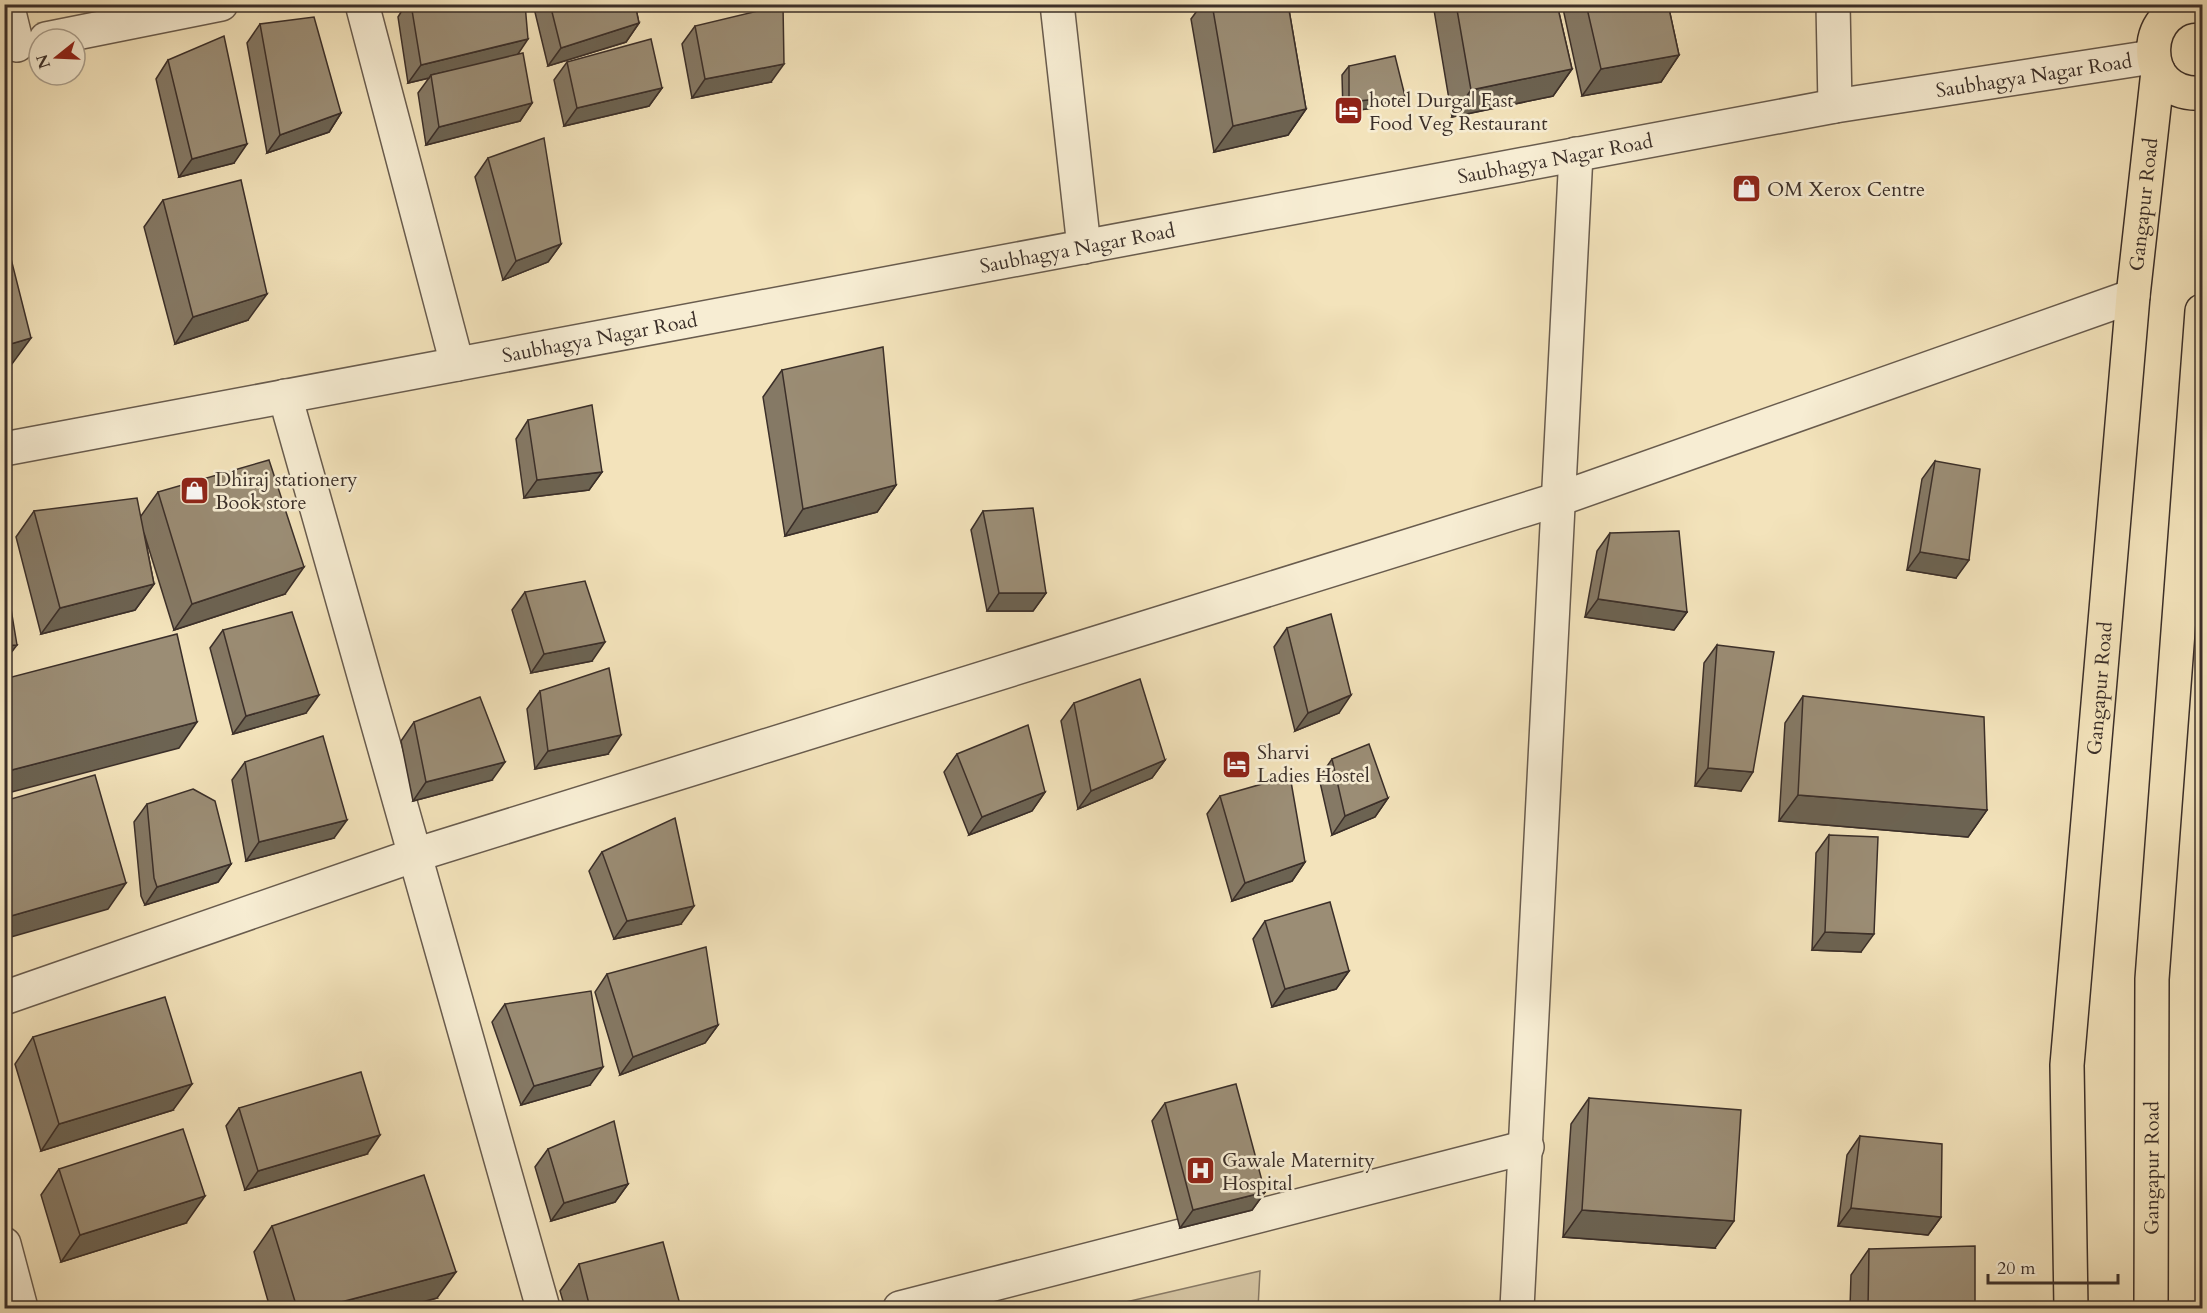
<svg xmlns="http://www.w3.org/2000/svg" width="2207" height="1313" viewBox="0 0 2207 1313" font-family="Cardo,serif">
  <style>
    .green { fill: #d4c4a2; stroke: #887a66; stroke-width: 1.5 }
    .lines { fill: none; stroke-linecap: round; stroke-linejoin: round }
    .minor-casing { stroke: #695c4e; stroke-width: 36 }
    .major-casing { stroke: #3b2f29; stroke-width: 36 }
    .minor { stroke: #f7edd3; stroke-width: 33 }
    .major { stroke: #f3e3bb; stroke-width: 33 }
    .wall { fill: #857965; stroke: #3b2f29; stroke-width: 1.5 }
    .shaded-wall { fill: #6c6352; stroke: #3b2f29; stroke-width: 1.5 }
    .building { fill: #9b8d75; stroke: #3b2f29; stroke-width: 1.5 }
    .labels { text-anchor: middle; stroke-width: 5; stroke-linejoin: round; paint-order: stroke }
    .street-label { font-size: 20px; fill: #3b2f29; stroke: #f7edd3 }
    .poi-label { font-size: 20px; fill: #3b2f29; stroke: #f7edd3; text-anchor: start }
  </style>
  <rect width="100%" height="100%" fill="#f3e3bb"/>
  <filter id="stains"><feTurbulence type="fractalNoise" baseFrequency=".00333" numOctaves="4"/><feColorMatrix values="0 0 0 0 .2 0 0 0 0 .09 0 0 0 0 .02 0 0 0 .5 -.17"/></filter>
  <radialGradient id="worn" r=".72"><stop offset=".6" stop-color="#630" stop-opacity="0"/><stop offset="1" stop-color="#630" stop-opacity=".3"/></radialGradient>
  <path class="green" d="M1260 1271 1258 1308H1100Z"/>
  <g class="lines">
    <defs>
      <g id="minor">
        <path d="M7 4 17 45"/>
        <path d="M362 4 457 364"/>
        <path d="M1057 4 1084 247"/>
        <path d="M1833 4 1835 106"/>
        <path d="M46 39 221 4"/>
        <path d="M285 396 543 1308"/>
        <path id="s1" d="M4 449 1835 106 2152 57"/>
        <path d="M4 998 415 855 1559 499 2133 296"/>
        <path d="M4 1244 21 1308"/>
        <path d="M900 1308 1527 1147"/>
        <path d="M1517 1308 1576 154"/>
      </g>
      <g id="major">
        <path d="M2202 6C2140 0 2135 98 2202 93"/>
        <path id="s2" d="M2071 1308 2067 1065 2133 296 2158 71"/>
        <path id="s3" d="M2151 1308 2152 979 2202 311"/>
      </g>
    </defs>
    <use href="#minor" class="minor-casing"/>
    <use href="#major" class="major-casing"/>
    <use href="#minor" class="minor"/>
    <use href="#major" class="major"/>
  </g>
  <g class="wall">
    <path d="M37 4H61L39 11Z"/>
    <path d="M406 4H525L518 54 532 103 520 121 426 145 418 93 429 78 408 83 398 17Z"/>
    <path d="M533 4H635L639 23 626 42 548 66Z"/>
    <path d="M1202 4H1288L1306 109 1288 135 1214 152 1191 19Z"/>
    <path d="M1433 4H1557L1572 69 1553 96 1452 117Z"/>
    <path d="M1562 4H1668L1679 55 1661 82 1582 96Z"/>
    <path d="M260 24 341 113 329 132 267 153 247 43Z"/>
    <path d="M695 26 771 82 692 98 682 44Z"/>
    <path d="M168 60 234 163 179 177 156 79Z"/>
    <path d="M567 62 662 88 649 106 564 126 554 80Z"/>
    <path d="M1349 66 1398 105 1343 112 1342 75Z"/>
    <path d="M488 158 561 244 548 262 503 280 475 177Z"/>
    <path d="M163 200 248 320 175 344 144 227Z"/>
    <path d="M782 370 896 485 877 512 785 536 763 397Z"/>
    <path d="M528 420 602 472 589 490 524 498 516 439Z"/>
    <path d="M1935 461 1956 578 1907 570 1922 479Z"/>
    <path d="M158 492 285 594 174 630 144 533 154 584 135 610 41 634 16 537 34 511 141 516Z"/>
    <path d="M983 511 1046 593 1033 611H987L971 530Z"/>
    <path d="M1610 533 1687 612 1674 630 1585 617 1597 551Z"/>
    <path d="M525 592 592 661 531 673 512 610Z"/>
    <path d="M1287 628 1339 713 1295 731 1274 647Z"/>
    <path d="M223 630 306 713 233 734 210 648Z"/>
    <path d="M1717 645 1741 791 1695 786 1704 663Z"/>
    <path d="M540 691 608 754 535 769 527 709Z"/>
    <path d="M1803 696 1987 810 1968 837 1779 821 1785 723Z"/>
    <path d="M1074 703 1165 760 1152 778 1078 809 1061 721Z"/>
    <path d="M414 722 492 780 413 801 401 741Z"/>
    <path d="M957 754 1045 792 1032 811 969 835 944 772Z"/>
    <path d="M1332 759 1388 798 1375 817 1332 835 1319 778Z"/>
    <path d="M245 762 334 838 246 861 232 780Z"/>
    <path d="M1220 796 1305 862 1292 881 1232 901 1207 814Z"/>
    <path d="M147 804 231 864 218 882 145 905 141 896 134 822Z"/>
    <path d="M1829 835 1861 952 1812 950 1816 853Z"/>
    <path d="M602 852 681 924 614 939 589 871Z"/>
    <path d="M1265 921 1349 971 1336 989 1272 1007 1253 939Z"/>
    <path d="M607 974 718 1025 705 1043 620 1075 595 992Z"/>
    <path d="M505 1004 590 1085 521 1105 492 1022Z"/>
    <path d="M33 1037 173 1110 41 1151 15 1064Z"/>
    <path d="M1589 1098 1715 1248 1563 1237 1571 1124Z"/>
    <path d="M1165 1103 1265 1192 1252 1210 1180 1228 1152 1121Z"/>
    <path d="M239 1108 367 1154 245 1190 226 1126Z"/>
    <path d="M1860 1136 1941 1217 1928 1235 1838 1226 1847 1155Z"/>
    <path d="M548 1149 628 1184 615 1202 551 1221 535 1167Z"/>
    <path d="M59 1169 186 1223 61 1262 41 1195Z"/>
    <path d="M272 1226 437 1298 399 1308H270L254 1252Z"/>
    <path d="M1869 1249 1975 1308H1850L1851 1275Z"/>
    <path d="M579 1264 681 1308H565L560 1291Z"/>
  </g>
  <g class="shaded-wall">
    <path d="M43 4H61L39 11Z"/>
    <path d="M639 23 626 42 548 66 561 48Z"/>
    <path d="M528 39 516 57 431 75 429 78 408 83 421 65Z"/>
    <path d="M1679 55 1661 82 1582 96 1601 69Z"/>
    <path d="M784 64 771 82 692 98 705 79Z"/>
    <path d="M1572 69 1553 96 1452 117 1471 90Z"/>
    <path d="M662 88 649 106 564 126 577 108Z"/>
    <path d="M1405 96 1398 105 1343 112 1349 102Z"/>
    <path d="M532 103 520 121 426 145 439 127Z"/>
    <path d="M1306 109 1288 135 1214 152 1233 126Z"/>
    <path d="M341 113 329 132 267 153 280 135Z"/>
    <path d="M247 144 234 163 179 177 192 159Z"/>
    <path d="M561 244 548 262 503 280 516 261Z"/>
    <path d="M267 294 248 320 175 344 193 317Z"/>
    <path d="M31 338 12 364 4 367V346Z"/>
    <path d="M602 472 589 490 524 498 537 480Z"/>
    <path d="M896 485 877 512 785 536 803 509Z"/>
    <path d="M1920 552 1969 560 1956 578 1907 570Z"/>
    <path d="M304 567 285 594 174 630 192 604Z"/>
    <path d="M154 584 135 610 41 634 60 608Z"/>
    <path d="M999 593H1046L1033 611H987Z"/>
    <path d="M1598 599 1687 612 1674 630 1585 617Z"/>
    <path d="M605 642 592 661 531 673 544 654Z"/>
    <path d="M17 645 4 662V646Z"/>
    <path d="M319 695 306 713 233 734 246 716Z"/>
    <path d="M1351 695 1339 713 1295 731 1308 713Z"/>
    <path d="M197 722 179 748 4 794V772Z"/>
    <path d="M621 735 608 754 535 769 548 751Z"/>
    <path d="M1165 760 1152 778 1078 809 1091 791Z"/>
    <path d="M505 762 492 780 413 801 426 782Z"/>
    <path d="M1708 768 1753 772 1741 791 1695 786Z"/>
    <path d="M1045 792 1032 811 969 835 982 817Z"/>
    <path d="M1798 795 1987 810 1968 837 1779 821Z"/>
    <path d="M1388 798 1375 817 1332 835 1345 816Z"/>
    <path d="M347 820 334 838 246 861 259 842Z"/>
    <path d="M1305 862 1292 881 1232 901 1245 883Z"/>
    <path d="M231 864 218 882 145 905 157 887Z"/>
    <path d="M126 883 108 909 4 939V918Z"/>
    <path d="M694 906 681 924 614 939 627 921Z"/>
    <path d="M1825 932 1874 934 1861 952 1812 950Z"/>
    <path d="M1349 971 1336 989 1272 1007 1285 989Z"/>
    <path d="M718 1025 705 1043 620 1075 633 1057Z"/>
    <path d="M603 1067 590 1085 521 1105 534 1086Z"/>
    <path d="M192 1084 173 1110 41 1151 59 1124Z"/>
    <path d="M380 1135 367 1154 245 1190 258 1171Z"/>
    <path d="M628 1184 615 1202 551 1221 564 1203Z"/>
    <path d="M1265 1192 1252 1210 1180 1228 1193 1210Z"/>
    <path d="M205 1196 186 1223 61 1262 80 1235Z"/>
    <path d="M1851 1208 1941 1217 1928 1235 1838 1226Z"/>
    <path d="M1582 1210 1734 1221 1715 1248 1563 1237Z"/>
    <path d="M456 1272 437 1298 399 1308H318Z"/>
  </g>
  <g class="building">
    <path d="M411 4H525L528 39 421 65Z"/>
    <path d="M550 4H635L639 23 561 48Z"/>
    <path d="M1212 4H1288L1306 109 1233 126Z"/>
    <path d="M1456 4H1557L1572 69 1471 90Z"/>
    <path d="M1586 4H1668L1679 55 1601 69Z"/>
    <path d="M783 5 784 64 705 79 695 26Z"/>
    <path d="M314 17 341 113 280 135 260 24Z"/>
    <path d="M224 36 247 144 192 159 168 60Z"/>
    <path d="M651 39 662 88 577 108 567 62Z"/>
    <path d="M523 53 532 103 439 127 431 75Z"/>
    <path d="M1395 56 1405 96 1349 102V66Z"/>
    <path d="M544 138 561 244 516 261 488 158Z"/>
    <path d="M241 180 267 294 193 317 163 200Z"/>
    <path d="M4 231 31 338 4 346Z"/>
    <path d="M883 347 896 485 803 509 782 370Z"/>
    <path d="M592 405 602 472 537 480 528 420Z"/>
    <path d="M269 460 304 567 192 604 158 492Z"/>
    <path d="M1935 461 1980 469 1969 560 1920 552Z"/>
    <path d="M137 498 154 584 60 608 34 511Z"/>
    <path d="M1033 508 1046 593H999L983 511Z"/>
    <path d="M1679 531 1687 612 1598 599 1610 533Z"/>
    <path d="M4 567 17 645 4 646Z"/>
    <path d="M585 581 605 642 544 654 525 592Z"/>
    <path d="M292 612 319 695 246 716 223 630Z"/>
    <path d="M1331 614 1351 695 1308 713 1287 628Z"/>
    <path d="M177 634 197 722 4 772V679Z"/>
    <path d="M1717 645 1774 652 1753 772 1708 768Z"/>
    <path d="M609 668 621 735 548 751 540 691Z"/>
    <path d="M1140 679 1165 760 1091 791 1074 703Z"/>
    <path d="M1803 696 1984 717 1987 810 1798 795Z"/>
    <path d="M480 697 505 762 426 782 414 722Z"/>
    <path d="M1028 725 1045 792 982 817 957 754Z"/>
    <path d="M323 736 347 820 259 842 245 762Z"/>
    <path d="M1369 744 1388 798 1345 816 1332 759Z"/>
    <path d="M95 775 126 883 4 918V801Z"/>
    <path d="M1290 776 1305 862 1245 883 1220 796Z"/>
    <path d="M193 789 215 801 231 864 157 887 154 878 147 804Z"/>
    <path d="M675 818 694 906 627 921 602 852Z"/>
    <path d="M1829 835 1878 837 1874 934 1825 932Z"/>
    <path d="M1330 902 1349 971 1285 989 1265 921Z"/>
    <path d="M706 947 718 1025 633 1057 607 974Z"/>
    <path d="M591 991 603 1067 534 1086 505 1004Z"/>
    <path d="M165 997 192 1084 59 1124 33 1037Z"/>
    <path d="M361 1072 380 1135 258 1171 239 1108Z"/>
    <path d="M1236 1084 1265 1192 1193 1210 1165 1103Z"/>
    <path d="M1589 1098 1741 1110 1734 1221 1582 1210Z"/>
    <path d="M614 1121 628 1184 564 1203 548 1149Z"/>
    <path d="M183 1129 205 1196 80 1235 59 1169Z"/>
    <path d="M1860 1136 1942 1144 1941 1217 1851 1208Z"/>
    <path d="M424 1175 456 1272 318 1308H297L272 1226Z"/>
    <path d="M663 1242 681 1308H590L579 1264Z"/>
    <path d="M1975 1246V1308H1868L1869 1249Z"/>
  </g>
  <defs>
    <symbol id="hotel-square" viewBox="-11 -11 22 22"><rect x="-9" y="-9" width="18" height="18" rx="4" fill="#8f2418" stroke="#f7edd3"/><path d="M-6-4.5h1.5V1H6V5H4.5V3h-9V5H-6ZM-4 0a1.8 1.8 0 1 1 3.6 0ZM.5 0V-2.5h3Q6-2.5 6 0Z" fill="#fff"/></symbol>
    <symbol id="shop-square" viewBox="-11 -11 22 22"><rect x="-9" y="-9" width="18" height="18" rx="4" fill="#8f2418" stroke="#f7edd3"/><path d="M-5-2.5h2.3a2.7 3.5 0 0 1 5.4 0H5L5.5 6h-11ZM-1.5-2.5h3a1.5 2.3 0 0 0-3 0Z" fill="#fff"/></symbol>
    <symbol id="hospital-square" viewBox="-11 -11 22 22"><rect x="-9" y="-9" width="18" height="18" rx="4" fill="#8f2418" stroke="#f7edd3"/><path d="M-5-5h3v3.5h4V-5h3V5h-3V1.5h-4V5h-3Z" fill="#fff"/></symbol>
  </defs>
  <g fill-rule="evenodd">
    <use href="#hotel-square" x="1332" y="94" width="33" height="33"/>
    <use href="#shop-square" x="1730" y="172" width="33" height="33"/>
    <use href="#shop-square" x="178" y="474" width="33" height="33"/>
    <use href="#hotel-square" x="1220" y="748" width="33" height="33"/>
    <use href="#hospital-square" x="1184" y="1154" width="33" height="33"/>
  </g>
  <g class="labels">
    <g class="street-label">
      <text dy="7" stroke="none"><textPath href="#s1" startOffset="2064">Saubhagya Nagar Road</textPath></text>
      <text dy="7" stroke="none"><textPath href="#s1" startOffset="1578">Saubhagya Nagar Road</textPath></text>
      <text dy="7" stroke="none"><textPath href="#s2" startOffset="1107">Gangapur Road</textPath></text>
      <text dy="7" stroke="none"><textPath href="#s1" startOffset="1092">Saubhagya Nagar Road</textPath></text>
      <text dy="7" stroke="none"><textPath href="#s1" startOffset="606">Saubhagya Nagar Road</textPath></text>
      <text dy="7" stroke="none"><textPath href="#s2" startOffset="621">Gangapur Road</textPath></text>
      <text dy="7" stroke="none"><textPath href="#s3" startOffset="140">Gangapur Road</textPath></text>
    </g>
    <g class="poi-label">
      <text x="1369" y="107">hotel Durga| Fast<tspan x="1369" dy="23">Food Veg Restaurant</tspan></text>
      <text x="1767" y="196">OM Xerox Centre</text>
      <text x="215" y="486">Dhiraj stationery<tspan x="215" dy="23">Book store</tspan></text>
      <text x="1257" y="759">Sharvi<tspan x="1257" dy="23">Ladies Hostel</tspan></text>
      <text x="1222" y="1167">Gawale Maternity<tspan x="1222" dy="23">Hospital</tspan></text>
    </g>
  </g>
  <rect width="2207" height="1313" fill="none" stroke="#f3e3bb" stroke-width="24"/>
  <rect x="6" y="6" width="2195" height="1301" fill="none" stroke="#3b2f29" stroke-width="3"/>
  <rect x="12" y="12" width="2183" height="1289" fill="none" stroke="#3b2f29" stroke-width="1.5"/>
  <g transform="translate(57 57) rotate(252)"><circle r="28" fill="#f7edd3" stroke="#aca18f" stroke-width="1.5"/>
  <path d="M0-4.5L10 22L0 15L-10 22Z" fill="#8f2418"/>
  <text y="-9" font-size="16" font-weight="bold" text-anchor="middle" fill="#3b2f29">N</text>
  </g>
  <path d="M1988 1274v9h130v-9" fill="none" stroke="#3b2f29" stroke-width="3"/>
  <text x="1997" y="1274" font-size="18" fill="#3b2f29" stroke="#f7edd3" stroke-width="4.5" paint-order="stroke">20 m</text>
  <rect width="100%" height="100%" filter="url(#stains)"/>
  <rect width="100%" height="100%" fill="url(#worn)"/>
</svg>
